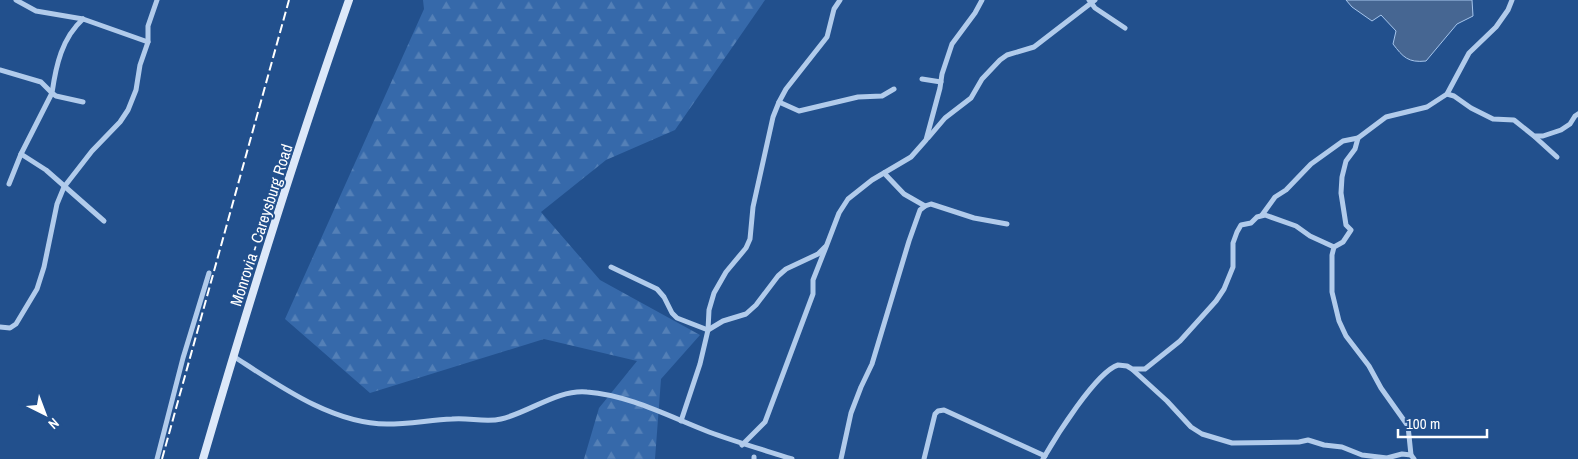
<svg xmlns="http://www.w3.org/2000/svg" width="1578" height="459" viewBox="0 0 1578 459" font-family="'Archivo Narrow',sans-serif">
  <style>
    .forest { fill: url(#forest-firs) }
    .water { fill: #466692; stroke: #a5c5ed }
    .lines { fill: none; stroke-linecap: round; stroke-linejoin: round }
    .minor { stroke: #b1cbeb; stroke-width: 5 }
    .secondary { stroke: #dce8f9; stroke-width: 8 }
    .rail { stroke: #fff; stroke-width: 2; stroke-dasharray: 9 4; stroke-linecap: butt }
    .labels { text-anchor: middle; stroke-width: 4; stroke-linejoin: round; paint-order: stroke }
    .street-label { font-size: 16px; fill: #fff; stroke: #22508d }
  </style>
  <defs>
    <pattern id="forest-firs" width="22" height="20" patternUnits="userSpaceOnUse" patternTransform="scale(1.25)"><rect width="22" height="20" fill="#3669aa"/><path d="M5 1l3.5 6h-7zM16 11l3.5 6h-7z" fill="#5480b7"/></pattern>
  </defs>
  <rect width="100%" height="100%" fill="#22508d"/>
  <path class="forest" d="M423 0H765L675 130 606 160 541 212 600 280 700 335 661 379 655 459H584L599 408 637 361 544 339 370 393 285 319 424 9Z"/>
  <path class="water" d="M1346 0H1472L1473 16 1457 24 1426 61C1408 63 1403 57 1393 44L1396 31 1381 15 1372 21 1352 7Z"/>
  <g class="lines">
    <g class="minor">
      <path d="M16 0 36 11 83 19 148 42"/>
      <path d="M1089 0 1095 8 1125 28"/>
      <path d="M83 19C62 38 56 65 52 93L56 96 83 102"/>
      <path d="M0 70 41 82 52 93 21 154 9 184"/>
      <path d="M922 79 941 82"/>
      <path d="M1447 94 1454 96 1471 108 1493 119 1514 120 1534 136H1543L1561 130 1570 124 1575 116 1578 114"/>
      <path d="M779 102 799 111 858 97 882 96 894 89"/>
      <path d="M1535 137 1557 157"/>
      <path d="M928 138 945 118 971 98 982 79 1000 60 1007 55 1034 47 1095 0"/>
      <path d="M21 154 46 170 104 221"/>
      <path d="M884 173 904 194 925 206"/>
      <path d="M1262 215 1275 197 1286 190 1311 164 1343 141 1358 138"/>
      <path d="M611 267 657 289 664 297 672 313 677 318 708 330 723 321 746 314 756 305 778 276 786 269 818 254 825 247"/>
      <path d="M0 327 10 328 16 324 37 289 44 267 57 204 64 187 92 151 120 122 128 110 136 90 140 65 148 42V26L157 0"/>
      <path d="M233 356C278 385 332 424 387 424 409 424 430 420 452 419 468 417 485 423 501 419 528 413 558 389 587 392 629 395 670 417 709 432 736 442 764 450 792 459"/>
      <path d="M1133 370 1167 401 1191 427 1202 434 1232 443 1299 442 1308 440 1324 445 1342 447 1362 455 1387 458 1402 454 1411 455"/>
      <path d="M681 421 700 364 708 330 709 310 714 293 726 272 746 248 750 239 753 207 773 117 779 102 786 89 827 37 834 9 840 0"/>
      <path d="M742 445 765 422 813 294V280L826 247 839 213 848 199 872 180 911 157 926 140 940 88 942 74 952 44 975 13 982 0"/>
      <path d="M157 459 183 358 209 273"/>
      <path d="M754 459V457"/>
      <path d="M841 459 851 413 861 387 872 364 909 241 920 210 925 206 931 204 974 218 1007 224"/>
      <path d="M924 459 935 414 938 411 944 410 1045 456"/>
      <path d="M1043 459C1055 438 1096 372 1118 365L1127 366 1132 369H1145L1180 341 1216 301 1224 289 1233 267V243L1237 232 1241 225 1251 223 1257 217 1265 215 1296 226 1310 236 1334 247"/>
      <path d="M1414 459 1411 455 1408 426 1381 388 1369 366 1346 336 1339 321 1332 292V255L1334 247 1343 242 1351 230 1346 225 1341 193 1342 177 1346 161 1355 149 1358 138 1386 117 1427 107 1447 94 1469 53 1496 27 1508 10 1512 0"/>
    </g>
    <path class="secondary" d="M203 459C248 305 296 151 349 0"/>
    <path class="rail" d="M162 459 289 0"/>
  </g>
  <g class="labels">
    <g class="street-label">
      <text transform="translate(261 225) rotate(-72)" y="6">Monrovia - Careysburg Road</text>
    </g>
  </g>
  <g transform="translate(45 414) rotate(138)" stroke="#22508d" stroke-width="4" paint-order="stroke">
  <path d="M0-4L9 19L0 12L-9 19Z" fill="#ffffff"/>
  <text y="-8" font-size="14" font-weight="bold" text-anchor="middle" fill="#ffffff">N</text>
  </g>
  <path d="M1398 429v8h89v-8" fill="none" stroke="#ffffff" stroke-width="2.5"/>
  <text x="1406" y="429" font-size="15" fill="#ffffff" stroke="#22508d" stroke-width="4" paint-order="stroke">100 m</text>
</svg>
